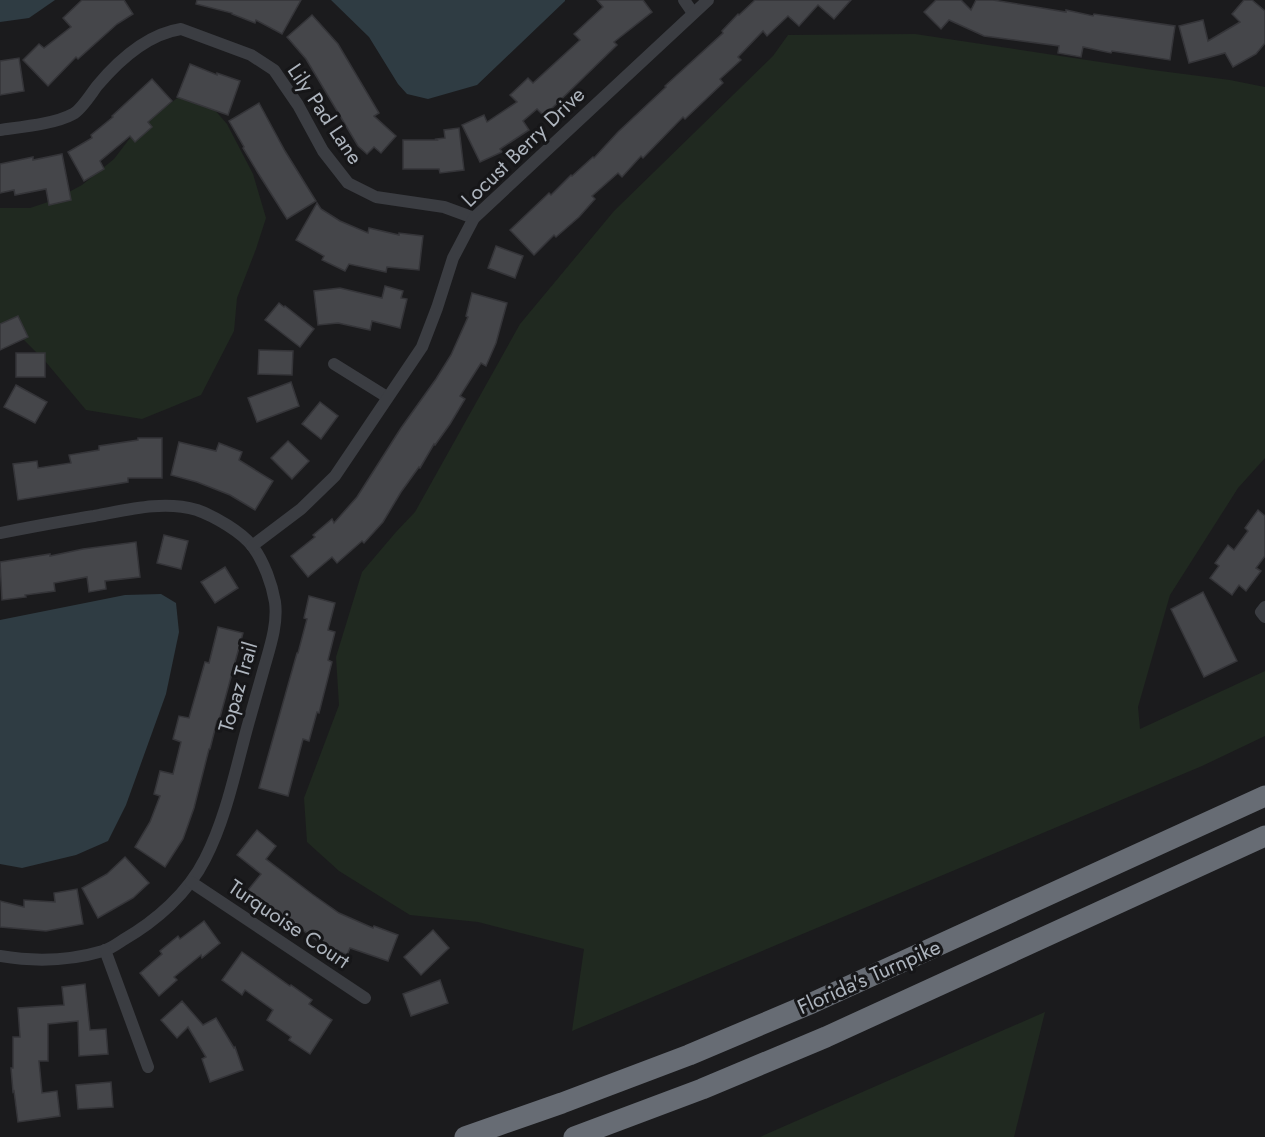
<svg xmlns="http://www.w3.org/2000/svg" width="1265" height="1137" viewBox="0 0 1265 1137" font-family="Jost,sans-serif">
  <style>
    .green { fill: #202920 }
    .water { fill: #2f3c43 }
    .building { fill: #45464a; stroke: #353539; stroke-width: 1.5 }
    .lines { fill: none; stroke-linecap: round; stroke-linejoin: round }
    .street { stroke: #3b3d42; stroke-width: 12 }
    .highway { stroke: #676c74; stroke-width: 21 }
    .labels { text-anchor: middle; stroke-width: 6; stroke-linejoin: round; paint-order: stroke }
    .street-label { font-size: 21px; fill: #adb4bd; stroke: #161618 }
  </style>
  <rect width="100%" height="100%" fill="#1b1b1d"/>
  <g class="green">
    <path d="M915 34 1153 70 1230 80 1265 87V458L1238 488 1170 595 1138 707 1140 729 1265 671V736L1202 766 572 1031 584 949 478 922 410 915 339 871 307 842 304 798 339 705 336 657 362 572 396 532 415 512 520 324 614 211 773 56 788 35Z"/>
    <path d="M183 94 206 100 227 124 253 174 266 218 256 249 237 298 234 331 201 395 142 419 86 410 45 361 13 329 0 337V208H30L54 200 82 185 114 159 140 125Z"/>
    <path d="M1045 1012 1014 1137H760Z"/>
  </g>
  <g class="water">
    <path d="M0 0H55L29 18 0 22Z"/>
    <path d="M331 0H565V1L477 85 428 99 407 94 398 84 369 37Z"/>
    <path d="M161 594 176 603 179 632 166 694 126 805 108 841 76 855 22 868 0 864V620L125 595Z"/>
  </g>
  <g class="building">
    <path d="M82 0H124L133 14 117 24 78 59 76 57 48 86 23 60 39 44 44 48 71 27 63 18Z"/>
    <path d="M197 0H301L282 34 256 20 255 23 232 14V13L196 4Z"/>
    <path d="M597 0H643L652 12 614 42 617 45 544 116 537 109 523 121 529 130 500 149 502 152 480 162 462 125 484 115 487 122 517 102 510 95 528 78 533 83 580 40 574 34 603 7Z"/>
    <path d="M755 0H851L834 19 818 5 799 26 788 16 767 36 763 31 738 57 741 60 720 79 723 83 685 119 683 117 643 158 641 156 622 177 618 173 592 196 595 199 579 217 556 237 554 235 534 255 510 230 549 193 551 195 571 175 572 176 593 157 594 158 618 132 666 87 665 86 677 75 723 33 722 31 738 14 739 15Z"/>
    <path d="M936 0H961L971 10 976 0H993L1036 7 1066 12V10L1093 16 1094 14 1175 26 1170 60 1112 51 1111 53 1083 47 1081 57 1058 53 1059 46 984 36 949 20 941 29 924 12Z"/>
    <path d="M1244 0H1252L1265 11V43L1256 54 1233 67 1225 53 1189 63 1179 26 1203 20 1208 41 1240 22 1232 14Z"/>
    <path d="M312 15 338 44 379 113 374 116 396 136 381 153 374 147 367 154 358 146 306 59 287 37Z"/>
    <path d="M19 58 24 91 0 95V61Z"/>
    <path d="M190 64 217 75V73L240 81 228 115 177 97Z"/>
    <path d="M152 79 172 101 148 122 152 127 135 142 130 136 100 161 104 169 84 181 68 152 92 138 91 135 113 117 112 116Z"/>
    <path d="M259 103 285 151 316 201 287 219 258 173 243 148 244 147 229 121Z"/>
    <path d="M459 128 464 170 440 173 439 169H403V140H437L436 139 445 138 444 130Z"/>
    <path d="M62 154 71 200 49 205 46 189 15 195 14 190 0 193V164L33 157V160Z"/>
    <path d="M317 203 321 209 340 221 368 233 369 228 399 235V233L423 236 419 270 387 267 386 272 349 264 345 271 322 260 324 256 296 240Z"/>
    <path d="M496 246 523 256 515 278 488 268Z"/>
    <path d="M385 286 403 291 401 298 407 299 400 328 372 321 370 330 338 323 318 325 314 291 340 288 382 298Z"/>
    <path d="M472 293 507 303 496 343 486 366 481 363 460 396 465 399 450 424 435 445 434 444 420 468 419 467 401 492 383 522 364 543 362 541 337 563 332 557 308 577 291 556 315 537 313 535 332 519 334 523 357 497 401 428 436 379 451 355 468 317 466 316Z"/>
    <path d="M279 303 284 307 285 306 314 329 300 347 265 320Z"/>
    <path d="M18 316 28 337 0 350V324Z"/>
    <path d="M259 350 293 351 292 375 258 374Z"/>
    <rect x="16" y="353" width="29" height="24"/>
    <path d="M291 382 299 406 257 422 248 398Z"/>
    <path d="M16 385 47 402 35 423 4 407Z"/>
    <path d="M320 402 338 416 321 439 302 424Z"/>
    <path d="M138 438H162V478H128V482L18 500 13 464 37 461 38 468 71 463 69 455 99 450V446L138 440Z"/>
    <path d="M288 441 309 461 292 479 271 458Z"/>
    <path d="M179 442 216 451 219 443 242 452 239 460 273 481 255 510 230 495 197 482 171 475Z"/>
    <path d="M1258 510 1265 516V556L1256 568 1261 571 1246 591 1239 585 1232 595 1210 578 1219 566 1215 563 1228 545 1234 550 1248 531 1245 528Z"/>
    <path d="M164 535 188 541 181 569 157 563Z"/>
    <path d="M136 542 140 577 105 581 106 589 89 592 87 577 54 583 55 591 25 595 26 597 2 600 0 562 50 554V556L83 549Z"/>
    <path d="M225 567 238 588 215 603 201 582Z"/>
    <path d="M1203 592 1237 661 1204 677 1171 609Z"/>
    <path d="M309 596 335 603 328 630 335 632 328 660 332 662 319 713 317 712 309 741 303 739 288 796 259 788 297 653H298L307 619 304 618Z"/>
    <path d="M218 627 243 633 219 721H217L210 749H209L194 808 183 839 165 867 135 847 150 822 160 796 154 794 160 771 173 774 181 742 173 739 179 716 189 718 205 662 209 663Z"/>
    <path d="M257 830 276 846 266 859 312 894 339 913 373 928 374 926 398 935 388 961 350 948 347 955 319 942 248 890 261 874 237 855Z"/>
    <path d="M125 857 149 883 133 898 98 918 82 888 107 874Z"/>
    <path d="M77 889 83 924 46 931 0 927V901L24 907V900L55 902 54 893Z"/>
    <path d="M204 921 220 943 202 958 201 955 174 977 177 980 159 996 140 973 162 954 160 951 178 936 180 939Z"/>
    <path d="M433 930 449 948 421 975 404 957Z"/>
    <path d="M242 952 290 986 291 985 312 1000 309 1004 332 1020 310 1054 289 1040 291 1037 267 1020 273 1010 245 990 242 995 222 980Z"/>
    <path d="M440 980 448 1003 411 1016 403 994Z"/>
    <path d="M85 984 90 1030 106 1029 108 1054 79 1056 78 1021 48 1024V1061H39L42 1093 57 1091 60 1116 18 1122 14 1091 13 1092 11 1068H13V1037H20L18 1008 64 1005 62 987Z"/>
    <path d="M182 1001 203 1025 216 1018 234 1048 235 1047 243 1070 210 1082 202 1059 206 1057 188 1027 177 1038 161 1020Z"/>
    <path d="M111 1082 113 1107 78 1109 76 1085Z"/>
  </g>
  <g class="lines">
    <g class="street">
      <path d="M684 0 693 13"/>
      <path d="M0 130C21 127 55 124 73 114 81 110 91 94 97 86 118 61 148 34 181 29L251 55 274 70 298 105 323 151 348 183 376 197 444 207 474 218"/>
      <path d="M334 364 387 397"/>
      <path d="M0 533C31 527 62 521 94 516 127 510 163 500 197 510 214 516 242 532 253 547 264 562 272 584 275 602 278 624 270 647 264 668 259 686 254 703 249 721 236 767 227 816 205 859 188 893 156 921 123 940 117 944 110 949 103 951 69 961 35 962 0 956"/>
      <path d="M252 546 301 509 335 476 422 347 437 308 453 258 474 218 708 0"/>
      <path d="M1265 607 1261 612 1265 617"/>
      <path d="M191 882 365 998"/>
      <path d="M105 950 148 1067"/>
    </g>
    <g class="highway">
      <path d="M465 1137 562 1103 689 1055 812 1003 1265 796"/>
      <path d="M574 1137 702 1089 826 1037 1265 836"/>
    </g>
  </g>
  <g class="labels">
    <g class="street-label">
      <text transform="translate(325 114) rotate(56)" y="7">Lily Pad Lane</text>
      <text transform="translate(523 147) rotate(-44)" y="7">Locust Berry Drive</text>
      <text transform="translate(238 687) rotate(-74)" y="7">Topaz Trail</text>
      <text transform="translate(289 924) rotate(34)" y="7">Turquoise Court</text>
      <text transform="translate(869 977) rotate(-24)" y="7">Florida's Turnpike</text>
    </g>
  </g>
</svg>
